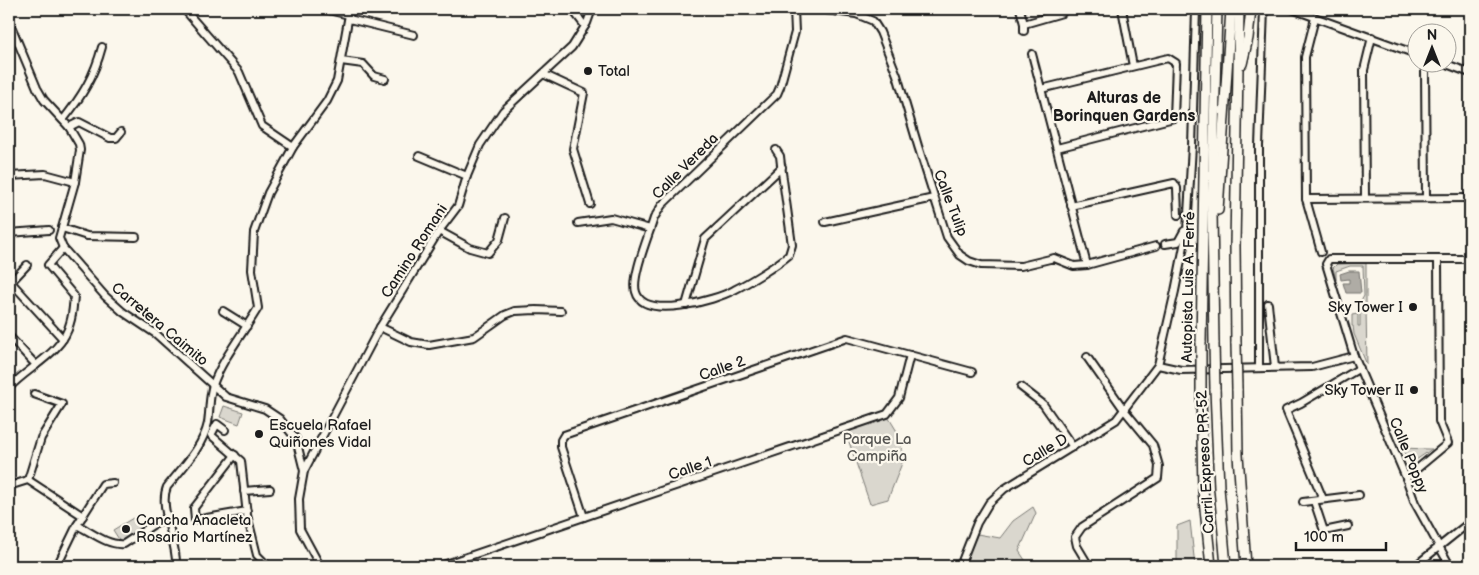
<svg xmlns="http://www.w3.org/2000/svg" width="1479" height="575" viewBox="0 0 1479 575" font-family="'Balsamiq Sans',sans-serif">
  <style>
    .green { fill: #dad7ce; stroke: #7b7a75 }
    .water { fill: #afaca5; stroke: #74726e }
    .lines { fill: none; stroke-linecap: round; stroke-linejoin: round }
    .minor-casing { stroke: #1c1c1c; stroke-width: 10 }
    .highway-casing { stroke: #1c1c1c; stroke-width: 12 }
    .minor { stroke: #fbf7ec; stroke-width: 6 }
    .highway { stroke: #fbf7ec; stroke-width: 9 }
    .highway-bridge-casing { stroke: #1c1c1c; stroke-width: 12; stroke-linecap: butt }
    .highway-bridge { stroke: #fbf7ec; stroke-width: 9 }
    .poi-dot { fill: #1c1c1c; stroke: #fbf7ec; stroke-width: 2 }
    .labels { text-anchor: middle; stroke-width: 4.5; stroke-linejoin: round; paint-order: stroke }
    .poi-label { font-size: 15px; fill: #1c1c1c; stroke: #fbf7ec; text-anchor: start }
    .street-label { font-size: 15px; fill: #1c1c1c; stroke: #fbf7ec }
    .park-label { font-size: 15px; fill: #555451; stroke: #fbf7ec }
    .neighbourhood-label { font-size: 16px; font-weight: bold; fill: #1c1c1c; stroke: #fbf7ec }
  </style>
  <rect width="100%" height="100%" fill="#fbf7ec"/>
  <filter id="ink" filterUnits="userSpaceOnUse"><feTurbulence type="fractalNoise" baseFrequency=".02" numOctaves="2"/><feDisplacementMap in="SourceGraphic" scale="10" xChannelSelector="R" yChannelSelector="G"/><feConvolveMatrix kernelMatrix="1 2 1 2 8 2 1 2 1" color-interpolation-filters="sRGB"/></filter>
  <g filter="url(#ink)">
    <g class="green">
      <path d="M1366 263V304L1361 301 1364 296 1363 266H1350L1336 271V280L1333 268 1337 264Z"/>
      <path d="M1360 308H1366L1367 365 1354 334 1353 326H1352V315L1358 314V326H1360Z"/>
      <path d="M224 406 243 412 239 424 220 417Z"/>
      <path d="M887 415 898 433 904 458 888 499 870 504 845 430Z"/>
      <path d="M1402 448 1428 449H1432L1416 460 1409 462Z"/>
      <path d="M1033 507 1036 513 1019 551 1029 566H964L977 534 1000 538 1013 521Z"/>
      <path d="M133 518 140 529 120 541 113 530Z"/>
      <path d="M1190 521 1195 566H1177V526Z"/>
    </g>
    <path class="water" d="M1349 271H1359L1361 293H1346L1343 283H1349V279L1341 280 1340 274Z"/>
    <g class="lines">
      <defs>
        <g id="minor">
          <path d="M184 9 239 72 262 126 293 147"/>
          <path d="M324 9 349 15"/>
          <path d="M574 9 575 13 585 26"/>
          <path d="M818 9 856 14 873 21 880 32 897 75 918 146 947 237 960 255 969 261 981 265 1021 266 1054 258 1074 266 1087 265 1156 246"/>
          <path d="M1020 9 1024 24V31"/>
          <path d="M1122 9 1133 66"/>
          <path d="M1292 9 1416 54"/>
          <path d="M1315 18 1305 57 1306 199 1321 252"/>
          <path d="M349 19 414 35"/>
          <path d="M9 21 37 88 44 100 69 127 79 144 80 150 75 182 59 238 63 248 105 296 123 312 156 334 226 397 265 409 280 419 296 439 304 471 299 499 300 529 320 566"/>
          <path d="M1024 24 1062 13"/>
          <path d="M1032 54 1087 265"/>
          <path d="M341 61 363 64 374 76 385 79"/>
          <path d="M1441 62 1470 73"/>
          <path d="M543 74 584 93 573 149 590 204"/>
          <path d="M1041 89 1168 58 1176 63 1174 118 1057 148"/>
          <path d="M63 120C82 96 94 77 102 47"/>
          <path d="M69 127 79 122 110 138H116L121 132"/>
          <path d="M776 150 780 156 781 165 792 245 789 255C776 266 750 282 734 290 716 300 644 321 636 292 631 277 649 235 654 218L662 205 777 94 780 87 795 32 794 9"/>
          <path d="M419 156 467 176"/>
          <path d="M9 176 45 174 75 182"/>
          <path d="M1365 198 1364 70 1372 37"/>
          <path d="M1426 198 1425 71 1427 62"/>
          <path d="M1306 199 1470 198"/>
          <path d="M1071 206 1174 183 1177 188 1178 215"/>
          <path d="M825 222 934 198"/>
          <path d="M578 223 611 218 650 229"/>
          <path d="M62 228 87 236 136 237"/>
          <path d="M439 231 470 248 488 253 499 240 505 218"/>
          <path d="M9 233 49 230"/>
          <path d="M1165 244 1178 242 1184 231"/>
          <path d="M27 265 11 282 63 339"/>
          <path d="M1268 304 1275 367"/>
          <path d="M686 305 705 239 782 167"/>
          <path d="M223 311 247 326"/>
          <path d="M380 327 411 342 429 345 474 337 505 315 515 311 536 310 561 311"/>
          <path d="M9 336 36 365"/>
          <path d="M1087 357 1125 411 1153 445 1159 466 1158 478 1082 527 1075 537 1077 546 1089 566"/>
          <path d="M1158 365 1181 370 1312 367 1354 356"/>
          <path d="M1259 368V146L1264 9"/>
          <path d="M1021 387 1043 404 1073 447"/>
          <path d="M9 388C28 367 63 353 70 323 73 314 73 305 74 296L48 265 63 248"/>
          <path d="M225 430 217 424 211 435 241 461 247 515 257 555 268 566"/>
          <path d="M235 455 194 508 195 520 247 511"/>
          <path d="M304 471 380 327 439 231 458 206 467 176 480 145 503 111 572 47 587 23 592 9"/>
          <path d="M1406 478 1448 443 1439 421 1438 260"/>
          <path d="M28 480 41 438 62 404 34 394"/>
          <path d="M9 486 28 480 83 516"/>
          <path d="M244 491 270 489"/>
          <path d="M1323 499 1286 410 1301 403 1360 368"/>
          <path d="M1314 501 1324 531 1348 526"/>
          <path d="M1303 502 1359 495"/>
          <path d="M584 517 561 447V440L564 435 847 338 972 372"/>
          <path d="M77 525C91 532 108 546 124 544L154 524 167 518"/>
          <path d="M59 562 77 525 103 484 113 483"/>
          <path d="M176 566C178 543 158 508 167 487 182 468 203 447 208 423 210 410 209 396 213 385 222 359 244 332 258 308L252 270 254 232 268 193 293 147 327 101 337 81 350 9"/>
          <path d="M440 566 887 414 899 398 910 355"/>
          <path d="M960 566 977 523 989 503 1004 489 1116 420 1158 365 1175 291 1187 231 1192 146 1196 9"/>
          <path d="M1415 566 1470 522"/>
          <path d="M1450 566 1415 503 1406 478 1354 356 1326 264 1329 259H1470"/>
        </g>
        <g id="highway">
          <path d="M1242 64 1248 38 1251 9"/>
          <path d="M1218 210 1231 9"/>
          <path d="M1201 343 1207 9"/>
          <path d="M1214 344 1212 212 1217 9"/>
          <path d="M1236 344 1235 246 1239 9"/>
          <path d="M1215 389 1219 488 1226 566"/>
          <path d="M1237 389 1238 455 1246 566"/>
          <path d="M1201 390 1203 490 1211 566"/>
        </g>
      </defs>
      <use href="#minor" class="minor-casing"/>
      <use href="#highway" class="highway-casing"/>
      <use href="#minor" class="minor"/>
      <use href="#highway" class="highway"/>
      <defs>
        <g id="highway-bridge">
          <path d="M1201 343V390"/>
          <path d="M1214 344 1215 389"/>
          <path d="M1236 344 1237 389"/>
        </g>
      </defs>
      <use href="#highway-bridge" class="highway-bridge-casing"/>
      <use href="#highway-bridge" class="highway-bridge"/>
    </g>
  </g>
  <g class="poi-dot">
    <circle cx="588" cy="71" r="5"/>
    <circle cx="1413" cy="307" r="5"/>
    <circle cx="1414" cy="390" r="5"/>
    <circle cx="259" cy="434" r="5"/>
    <circle cx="126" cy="529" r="5"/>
  </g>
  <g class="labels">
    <g class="poi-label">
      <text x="598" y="76">Total</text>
      <text x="1403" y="312" text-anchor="end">Sky Tower I</text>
      <text x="1404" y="395" text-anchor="end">Sky Tower II</text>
      <text x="269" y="430">Escuela Rafael<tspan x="269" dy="17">Quiñones Vidal</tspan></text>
      <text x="136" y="525">Cancha Anacleta<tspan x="136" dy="17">Rosario Martínez</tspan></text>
    </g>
    <g class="street-label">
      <text transform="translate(685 166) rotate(-45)" y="5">Calle Vereda</text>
      <text transform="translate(951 203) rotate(69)" y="5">Calle Tulip</text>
      <text transform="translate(414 251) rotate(-57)" y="5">Camino Romani</text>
      <text transform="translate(1188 287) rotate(-89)" y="5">Autopista Luis A. Ferré</text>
      <text transform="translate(160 324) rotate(40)" y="5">Carretera Caimito</text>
      <text transform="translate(722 368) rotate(-19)" y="5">Calle 2</text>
      <text transform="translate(1045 450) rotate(-31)" y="5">Calle D</text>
      <text transform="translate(1409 455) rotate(68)" y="5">Calle Poppy</text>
      <text transform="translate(1205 462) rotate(-93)" y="5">Carril Expreso PR-52</text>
      <text transform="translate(690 468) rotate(-19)" y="5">Calle 1</text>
    </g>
    <g class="park-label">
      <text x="877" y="444">Parque La<tspan x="877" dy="17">Campiña</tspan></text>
    </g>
    <g class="neighbourhood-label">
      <text x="1124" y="103">Alturas de<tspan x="1124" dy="18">Borinquen Gardens</tspan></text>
    </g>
  </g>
  <rect width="1479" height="575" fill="none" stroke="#fbf7ec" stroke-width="30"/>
  <rect x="15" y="15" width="1449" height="545" fill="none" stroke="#1c1c1c" stroke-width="2" filter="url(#ink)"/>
  <g transform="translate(1432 48)"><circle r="24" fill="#fbf7ec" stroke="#a29f99"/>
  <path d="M0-4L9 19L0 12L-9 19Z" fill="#1c1c1c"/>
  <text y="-8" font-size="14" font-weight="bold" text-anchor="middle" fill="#1c1c1c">N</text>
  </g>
  <path d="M1296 542v8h90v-8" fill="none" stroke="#1c1c1c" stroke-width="2.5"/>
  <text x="1304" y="542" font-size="15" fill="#1c1c1c" stroke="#fbf7ec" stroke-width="4" paint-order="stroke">100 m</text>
</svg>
